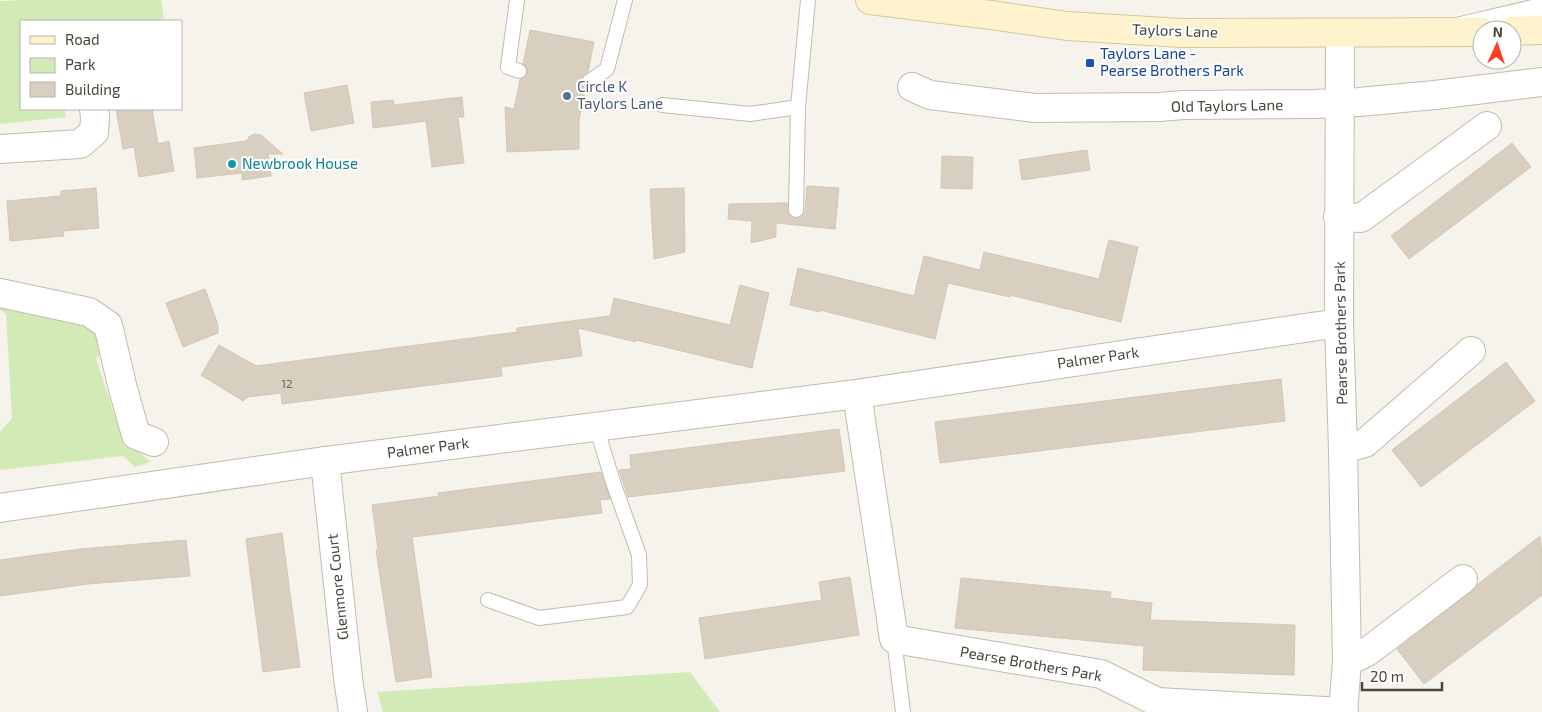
<svg xmlns="http://www.w3.org/2000/svg" width="1542" height="712" viewBox="0 0 1542 712" font-family="'Exo 2',sans-serif">
  <style>
    .green { fill: #d2eab5 }
    .building { fill: #d8cfc1; stroke: #d3c7b4 }
    .lines { fill: none; stroke-linecap: round; stroke-linejoin: round }
    .service-casing { stroke: #c2bbae; stroke-width: 16 }
    .minor-casing { stroke: #c2bbae; stroke-width: 30 }
    .tertiary-casing { stroke: #c2bbae; stroke-width: 30 }
    .secondary-casing { stroke: #d6c79b; stroke-width: 30 }
    .service { stroke: #fff; stroke-width: 14 }
    .minor { stroke: #fff; stroke-width: 28 }
    .tertiary { stroke: #fff; stroke-width: 28 }
    .secondary { stroke: #fff3cd; stroke-width: 28 }
    .transit-dot { fill: #1a4fb4; stroke: #fff; stroke-width: 2 }
    .service-dot { fill: #5c6f8a; stroke: #fff; stroke-width: 2 }
    .culture-dot { fill: #0f9aa8; stroke: #fff; stroke-width: 2 }
    .labels { text-anchor: middle; stroke-width: 4; stroke-linejoin: round; paint-order: stroke }
    .number-label { font-size: 12px; fill: #6e675b }
    .street-label { font-size: 15px; fill: #4b4439; stroke: #fff }
    .transit-label { font-size: 15px; fill: #164399; stroke: #fff; text-anchor: start }
    .service-label { font-size: 15px; fill: #4e5e75; stroke: #fff; text-anchor: start }
    .culture-label { font-size: 15px; fill: #0d838f; stroke: #fff; text-anchor: start }
  </style>
  <rect width="100%" height="100%" fill="#f6f3ec"/>
  <g class="green">
    <path d="M25 0H161L164 19 149 21H21V109H65L66 117 0 124V1Z"/>
    <path d="M0 303 90 326 105 346 96 359 123 440 151 462 135 467 123 456 0 470V432L12 418 6 314 0 310Z"/>
    <path d="M690 672 720 712H383L377 692Z"/>
  </g>
  <g class="building">
    <path d="M530 30 594 42 588 72 581 78 580 82 582 87 585 90 579 120V149L507 152 505 107 514 109 520 80 524 78 527 74V69L523 64Z"/>
    <path d="M347 85 354 123 311 131 304 93Z"/>
    <path d="M462 97 464 117H458L464 163 432 167 426 121 373 128 371 102 393 100 394 105Z"/>
    <path d="M116 109H152L158 144 169 141 174 171 139 177 134 147 123 149Z"/>
    <path d="M255 134 261 135 283 154H268L271 176 242 180V173L197 178 194 148 246 141 250 136Z"/>
    <path d="M1512 143 1531 167 1409 259 1391 236Z"/>
    <path d="M1087 150 1090 170 1022 180 1019 160Z"/>
    <path d="M942 156 973 157 972 189 941 188Z"/>
    <path d="M807 186 839 188 835 229 776 223V237L751 243 752 221 728 219 729 204 787 203 789 215 795 219 800 218 803 215 805 211Z"/>
    <path d="M96 188 99 228 63 231 64 236 10 241 7 201 61 196V191Z"/>
    <path d="M684 188 685 252 654 259 650 189Z"/>
    <path d="M1109 240 1138 247 1121 322 1010 295V297L948 283 935 339 820 310V312L790 305 798 268 914 296 924 256 980 270 984 252 1099 279Z"/>
    <path d="M740 285 769 293 752 368 636 340V342L578 328 582 356 501 367 502 376 282 404 281 393 248 397 243 401 201 375 219 345 256 366 517 332V328L610 316 614 298 730 325Z"/>
    <path d="M205 289 218 325V333L183 347 166 303Z"/>
    <path d="M1506 362 1535 401 1421 487 1392 450Z"/>
    <path d="M1281 379 1285 421 940 463 935 422Z"/>
    <path d="M839 429 845 471 628 497 619 470 631 469 630 455Z"/>
    <path d="M601 472 610 499 600 500 602 513 412 537 432 677 396 682 376 550 378 549 372 505 439 496 438 493Z"/>
    <path d="M282 533 300 667 263 672 246 539Z"/>
    <path d="M1540 536 1542 555V595L1424 684 1397 649 1472 591 1478 584Z"/>
    <path d="M186 540 190 576 88 584 0 596V560L80 549Z"/>
    <path d="M850 577 859 635 705 659 699 618 822 600 819 582Z"/>
    <path d="M961 578 1111 592 1110 598 1152 603 1150 620 1295 625 1294 675 1143 670 1144 646 955 628Z"/>
  </g>
  <g class="lines">
    <defs>
      <g id="service">
        <path d="M517 0 508 67 519 71"/>
        <path d="M589 82 607 69 625 0"/>
        <path d="M662 105 750 114 798 107"/>
        <path d="M796 210 798 107 808 0"/>
        <path d="M488 600 539 618 627 607 640 585 639 555 613 482 596 426"/>
        <path d="M894 639 903 712"/>
      </g>
      <g id="minor">
        <path d="M1340 33 1339 323 1343 449 1347 662 1343 712"/>
        <path d="M912 87 930 95 1035 108 1159 107 1183 105 1315 104 1359 102 1435 95 1542 82"/>
        <path d="M0 149 80 144 94 132 95 117 94 109"/>
        <path d="M1338 217 1361 218 1487 126"/>
        <path d="M0 293 89 312 108 325 122 385 136 435 154 442"/>
        <path d="M857 394 894 639 1101 674 1157 702 1344 712"/>
        <path d="M1343 449 1365 443 1471 351"/>
        <path d="M325 461 348 678 353 712"/>
        <path d="M0 508 325 461 857 394 1339 323"/>
        <path d="M1347 662 1367 652 1463 579"/>
      </g>
      <path id="tertiary" d="M1457 32 1542 12"/>
      <g id="secondary">
        <path d="M870 0 991 15 1067 26 1182 33 1482 32"/>
        <path d="M1512 31 1542 30"/>
      </g>
    </defs>
    <use href="#service" class="service-casing"/>
    <use href="#minor" class="minor-casing"/>
    <use href="#tertiary" class="tertiary-casing"/>
    <use href="#secondary" class="secondary-casing"/>
    <use href="#service" class="service"/>
    <use href="#minor" class="minor"/>
    <use href="#tertiary" class="tertiary"/>
    <use href="#secondary" class="secondary"/>
  </g>
  <rect class="transit-dot" x="1085" y="58" width="10" height="10" rx="2.5"/>
  <circle class="service-dot" cx="567" cy="96" r="5"/>
  <circle class="culture-dot" cx="232" cy="164" r="5"/>
  <g class="labels">
    <g class="number-label">
      <text x="287" y="388">12</text>
    </g>
    <g class="street-label">
      <text transform="translate(1175 31) rotate(2)" y="5">Taylors Lane</text>
      <text transform="translate(1227 106) rotate(-1)" y="5">Old Taylors Lane</text>
      <text transform="translate(1341 333) rotate(-91)" y="5">Pearse Brothers Park</text>
      <text transform="translate(1098 358) rotate(-8)" y="5">Palmer Park</text>
      <text transform="translate(428 448) rotate(-7)" y="5">Palmer Park</text>
      <text transform="translate(338 587) rotate(-96)" y="5">Glenmore Court</text>
      <text transform="translate(1031 664) rotate(10)" y="5">Pearse Brothers Park</text>
    </g>
    <g class="transit-label">
      <text x="1100" y="59">Taylors Lane -<tspan x="1100" dy="17">Pearse Brothers Park</tspan></text>
    </g>
    <g class="service-label">
      <text x="577" y="92">Circle K<tspan x="577" dy="17">Taylors Lane</tspan></text>
    </g>
    <g class="culture-label">
      <text x="242" y="169">Newbrook House</text>
    </g>
  </g>
  <rect x="20" y="20" width="162" height="90" fill="#ffffff" stroke="#b7b4b0"/>
  <rect x="30" y="36" width="25" height="8" fill="#fff3cd" stroke="#b7b4b0"/>
  <text x="65" y="45" font-size="15" fill="#4b4439">Road</text>
  <rect x="30" y="58" width="25" height="15" fill="#d2eab5" stroke="#b7b4b0"/>
  <text x="65" y="70" font-size="15" fill="#4b4439">Park</text>
  <rect x="30" y="82" width="25" height="15" fill="#d8cfc1" stroke="#b7b4b0"/>
  <text x="65" y="95" font-size="15" fill="#4b4439">Building</text>
  <g transform="translate(1497 45) rotate(3)"><circle r="24" fill="#ffffff" stroke="#b7b4b0"/>
  <path d="M0-4L9 19L0 12L-9 19Z" fill="#fc3f1d"/>
  <text y="-8" font-size="14" font-weight="bold" text-anchor="middle" fill="#4b4439">N</text>
  </g>
  <path d="M1362 682v8h80v-8" fill="none" stroke="#4b4439" stroke-width="2.5"/>
  <text x="1370" y="682" font-size="15" fill="#4b4439" stroke="#ffffff" stroke-width="4" paint-order="stroke">20 m</text>
</svg>
